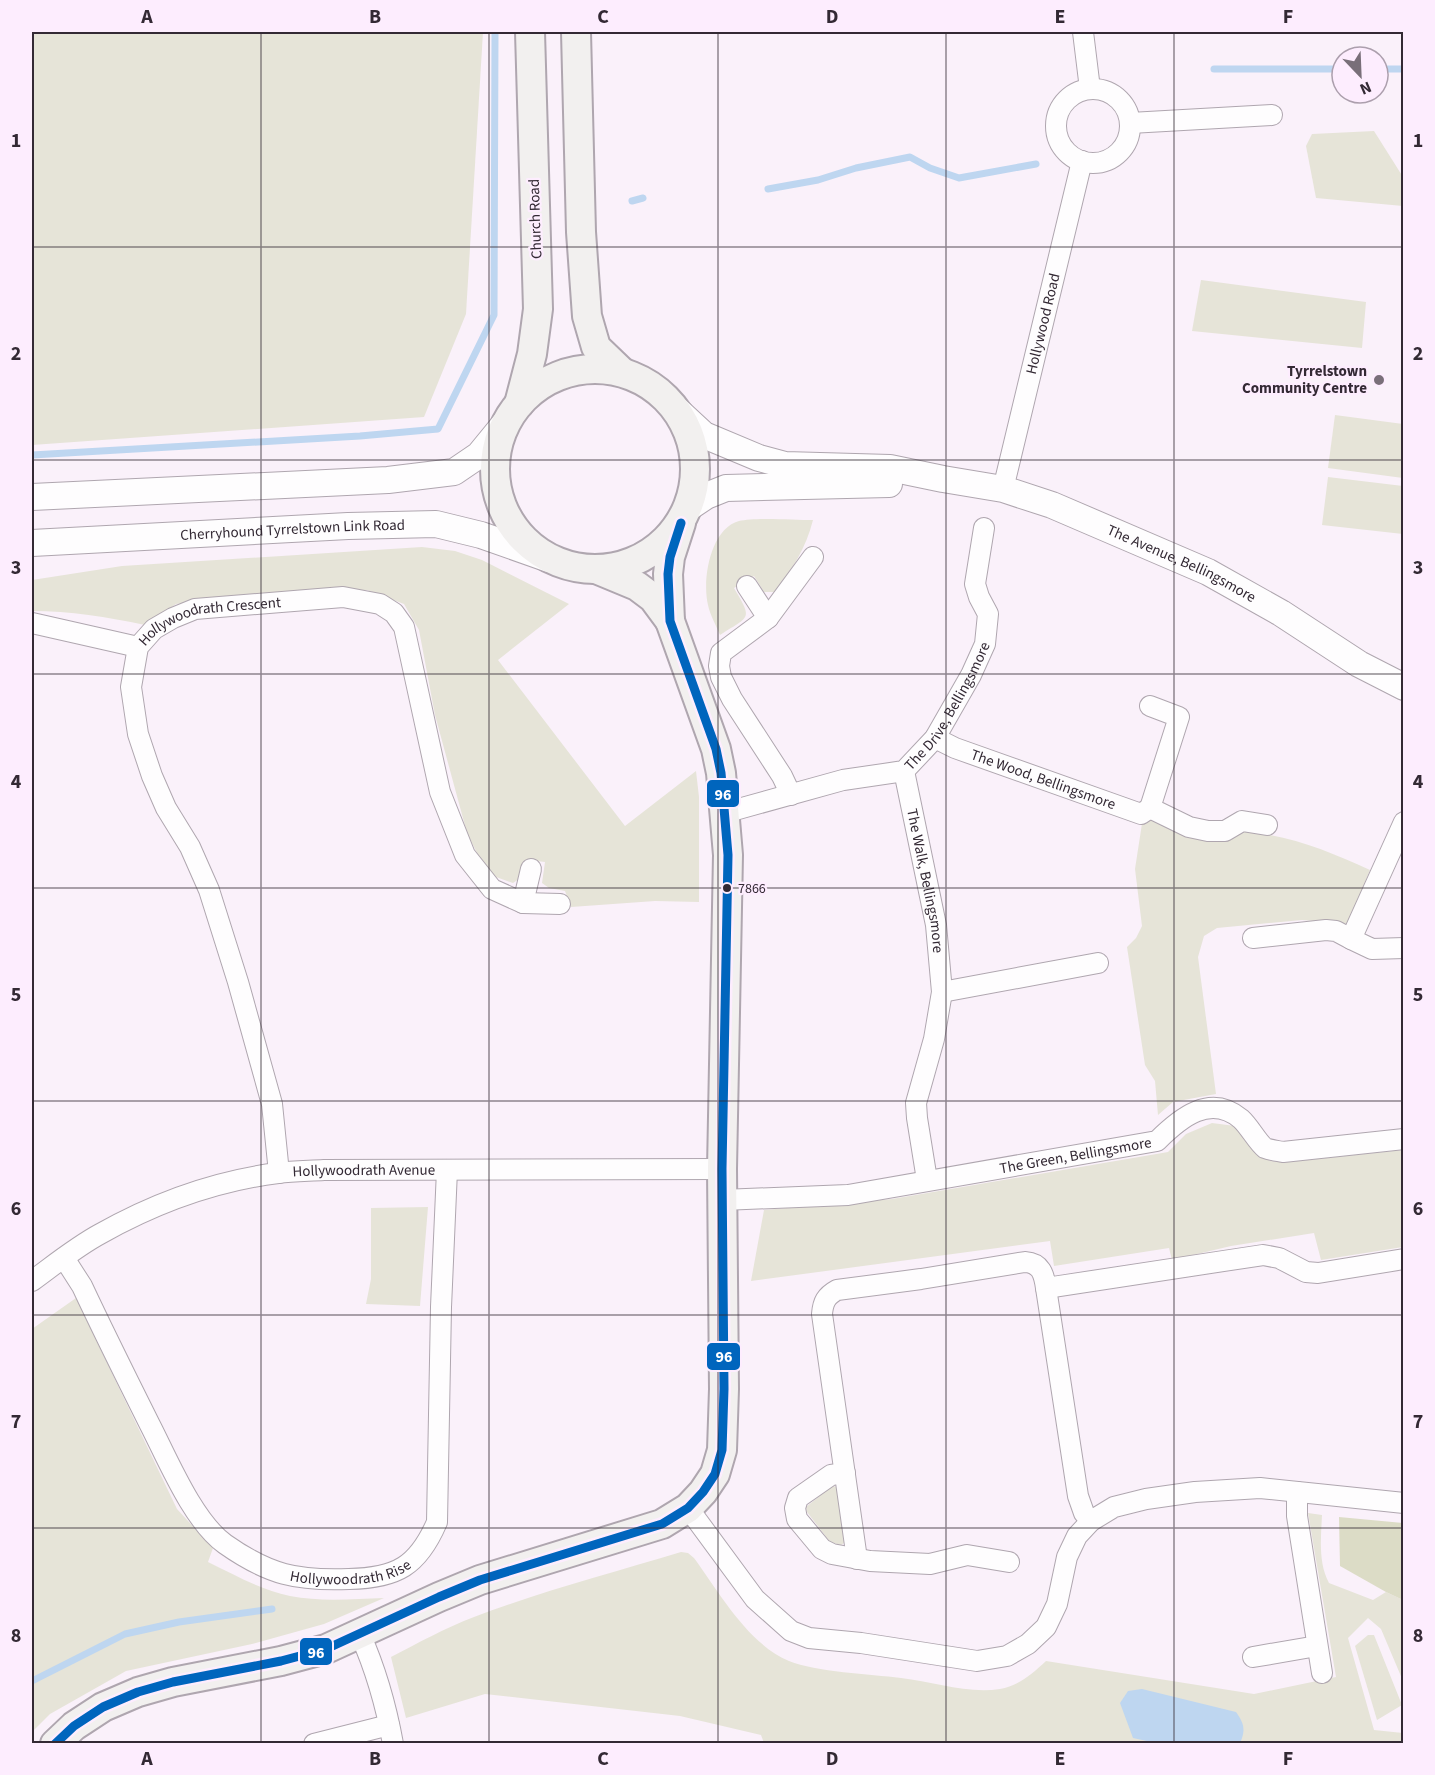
<svg xmlns="http://www.w3.org/2000/svg" width="1435" height="1775" viewBox="0 0 1435 1775" font-family="'Source Sans 3',sans-serif">
  <style>
    .green { fill: #e6e4d8 }
    .forest { fill: #dcdcc6 }
    .water { fill: #bed6f0 }
    .lines { fill: none; stroke-linecap: round; stroke-linejoin: round }
    .stream { stroke: #bed6f0; stroke-width: 7 }
    .minor-casing { stroke: #afa6af; stroke-width: 22 }
    .tertiary-casing { stroke: #afa6af; stroke-width: 28 }
    .secondary-casing { stroke: #afa6af; stroke-width: 32 }
    .minor { stroke: #fefdfe; stroke-width: 20 }
    .tertiary { stroke: #fefdfe; stroke-width: 26 }
    .secondary { stroke: #f2f0ef; stroke-width: 28 }
    .bus-1-casing { stroke: #fdedfe; stroke-width: 14 }
    .bus-1 { stroke: #0065bd; stroke-width: 9 }
    .grid { fill: none; stroke: #332934; stroke-width: 1.5; stroke-opacity: 0.55 }
    .poi-dot { fill: #796f79; stroke: #fdedfe; stroke-width: 2 }
    .bus-dot { fill: #332934; stroke: #fdedfe; stroke-width: 2 }
    .labels { text-anchor: middle; stroke-width: 4.5; stroke-linejoin: round; paint-order: stroke }
    .bus-label { font-size: 14px; fill: #332934; stroke: #fdedfe; text-anchor: start }
    .street-label { font-size: 15px; fill: #332934; stroke: #fdedfe }
    .poi-label { font-size: 15px; font-weight: bold; fill: #332934; stroke: #fdedfe; text-anchor: end }
    .line-badge { stroke: #fdedfe; stroke-width: 2 }
    .badge-label { font-size: 16px; text-anchor: middle; font-weight: bold; fill: #fff }
    .neatline { fill: none; stroke: #332934; stroke-width: 2 }
    .grid-label { font-size: 20px; text-anchor: middle; font-weight: bold; fill: #332934 }
  </style>
  <rect width="100%" height="100%" fill="#faf1fa"/>
  <g class="green">
    <path d="M32 32H483L466 314 424 417 32 445Z"/>
    <path d="M1374 131 1403 177V206L1316 198 1306 146 1312 134Z"/>
    <path d="M1201 280 1366 302 1362 348 1192 331Z"/>
    <path d="M1335 415 1403 424V478L1328 468Z"/>
    <path d="M1328 477 1403 486V534L1322 525Z"/>
    <path d="M813 520C806 548 792 570 775 592H764L754 576 734 588C753 620 750 616 720 635 716 625 710 615 708 605 702 580 710 529 739 521 755 517 794 520 813 520Z"/>
    <path d="M422 547 455 551 482 560 569 604 498 660 625 826 696 771 699 797V902L655 901 571 907 565 891 549 888 542 883 545 862 528 860 522 877 513 883 496 877 483 865 467 833 435 715 419 630 404 604 367 590 219 598 176 604 145 625C107 617 70 611 32 611V580L122 566Z"/>
    <path d="M1143 817C1166 826 1192 840 1217 841 1228 842 1237 831 1247 832 1290 835 1331 852 1370 870L1348 924 1302 920 1217 928 1204 936 1198 957 1216 1094 1173 1102 1158 1115 1155 1081 1145 1065 1127 947 1136 938 1142 926 1135 869Z"/>
    <path d="M1212 1123 1235 1126 1270 1161 1287 1162 1403 1150V1247L1321 1260 1314 1233 1231 1246 1172 1260 1169 1248 1054 1266 1050 1241 751 1281 764 1210 892 1199 1168 1152 1186 1134Z"/>
    <path d="M428 1207 420 1306 366 1304 371 1279V1208Z"/>
    <path d="M76 1298 177 1509 213 1548 208 1562C235 1575 261 1590 290 1596 320 1602 353 1599 384 1598L324 1624 252 1644 126 1671 50 1714 32 1732V1329Z"/>
    <path d="M832 1486 839 1487 847 1541 841 1545 830 1542 807 1512 806 1507Z"/>
    <path d="M1308 1513 1322 1515C1321 1538 1318 1562 1329 1583L1373 1600 1386 1592 1403 1600V1681L1381 1629 1368 1618 1348 1638 1374 1730 1403 1733V1743H764L761 1735 680 1716 485 1694 406 1718 391 1657C418 1643 445 1628 474 1617 542 1591 612 1573 681 1552L688 1553 694 1558C719 1592 748 1644 789 1661 816 1672 870 1674 901 1678 934 1682 968 1694 1000 1689 1019 1686 1033 1673 1046 1661L1254 1694 1336 1677Z"/>
    <path d="M1368 1635H1374L1402 1705 1377 1720 1355 1646Z"/>
  </g>
  <path class="forest" d="M1339 1517 1403 1523V1600L1386 1592 1340 1566Z"/>
  <path class="water" d="M1142 1689 1236 1712C1244 1723 1246 1730 1240 1743H1156L1133 1738 1120 1703 1128 1691Z"/>
  <g class="lines">
    <g class="stream">
      <path d="M1214 69H1342"/>
      <path d="M1378 69H1404"/>
      <path d="M768 189 818 180 856 168 910 157 930 168 959 178 1036 164"/>
      <path d="M632 201 643 198"/>
      <path d="M32 455 360 436 438 429 494 315 495 32"/>
      <path d="M32 1681 125 1634 179 1622 272 1609"/>
    </g>
    <defs>
      <g id="minor">
        <path d="M1083 32 1090 89"/>
        <circle cx="1093" cy="126" r="37"/>
        <path d="M1130 123 1272 115"/>
        <path id="s1" d="M1003 489 1082 161"/>
        <path d="M747 586 768 618"/>
        <path d="M32 623 138 647"/>
        <path d="M1150 706 1179 717 1150 808 1189 827 1208 831H1225L1242 821 1267 825"/>
        <path id="s2" d="M935 738 955 748 1141 814 1150 808"/>
        <path id="s3" d="M904 771 936 925 942 992 934 1039 916 1103 917 1118 927 1180"/>
        <path d="M791 795 782 776 732 699 721 677 719 666 721 653 768 618 813 557"/>
        <path id="s4" d="M724 813 843 780 904 771 935 738 971 675 985 644 988 614 979 597 975 584 984 528"/>
        <path d="M1404 822 1351 939 1372 949 1404 948"/>
        <path d="M523 903 531 869"/>
        <path d="M1253 938 1326 930 1336 931 1351 939"/>
        <path d="M942 992 1098 963"/>
        <path id="s5" d="M279 1173 272 1104 238 982 209 890 190 847 166 808 152 776 138 734 131 687 138 647 154 629 173 618 195 609 343 597 380 604 394 613 404 627 440 792 465 855 492 889 523 903 560 904"/>
        <path id="s6" d="M722 1200 848 1195 1157 1141C1180 1118 1210 1093 1241 1119 1249 1126 1258 1143 1265 1148 1270 1150 1278 1151 1283 1152L1404 1139"/>
        <path id="s7" d="M64 1258 82 1286C104 1333 127 1379 150 1425 168 1460 193 1521 225 1544 269 1575 297 1581 349 1579 397 1578 418 1566 437 1522L441 1307 447 1170"/>
        <path id="s8" d="M32 1281C54 1265 76 1247 100 1234 155 1203 215 1181 278 1173 293 1171 309 1171 324 1170L722 1169"/>
        <path d="M1046 1288 1078 1496 1084 1513 1091 1521"/>
        <path d="M845 1473 831 1475 798 1498 795 1508 797 1519 822 1549 832 1554 870 1561 930 1564 967 1555 1009 1562"/>
        <path d="M1297 1492V1516L1322 1673"/>
        <path d="M688 1508 755 1599 791 1631 809 1638 861 1643 977 1661 1007 1656 1028 1644 1046 1627 1057 1604 1067 1557 1077 1536 1091 1521 1114 1507 1146 1499 1195 1492 1260 1488 1404 1503"/>
        <path d="M857 1559 822 1314C823 1302 826 1296 837 1290L921 1279 1025 1262C1041 1263 1044 1274 1046 1288L1263 1255 1279 1258 1306 1272 1318 1273 1404 1259"/>
        <path d="M360 1634C376 1670 386 1705 393 1744"/>
        <path d="M1253 1657 1317 1646"/>
        <path d="M314 1744 389 1725"/>
      </g>
      <g id="tertiary">
        <path id="s9" d="M677 410 704 435 759 458 785 465 890 468 943 479 1003 489 1052 505 1208 572 1281 613 1359 664 1404 687"/>
        <path d="M32 497 388 480 454 472 479 455 506 422"/>
        <path d="M688 508 706 496 726 488 889 484"/>
        <path id="s10" d="M32 543 348 526 436 524 481 535 549 559"/>
      </g>
      <g id="secondary">
        <path d="M576 32 581 232 587 316 596 347 622 372"/>
        <circle cx="595" cy="469" r="100"/>
        <path d="M519 404 532 354 538 309 530 32"/>
        <path d="M596 569 637 586 653 598 670 621"/>
        <path d="M55 1744 74 1726 103 1707 138 1692 173 1682 281 1661 326 1649 439 1597 480 1580 662 1524 688 1508 703 1492 715 1474 722 1450 724 1389 722 1169 728 855 721 773 716 749 670 621 668 574 670 557 681 523"/>
      </g>
    </defs>
    <use href="#minor" class="minor-casing"/>
    <use href="#tertiary" class="tertiary-casing"/>
    <use href="#secondary" class="secondary-casing"/>
    <use href="#minor" class="minor"/>
    <use href="#tertiary" class="tertiary"/>
    <use href="#secondary" class="secondary"/>
    <defs>
      <path id="bus-1" d="M55 1744 74 1726 103 1707 138 1692 173 1682 281 1661 326 1649 439 1597 480 1580 662 1524 688 1508 703 1492 715 1474 722 1450 724 1389 722 1169 728 855 721 773 716 749 670 621 668 574 670 557 681 523"/>
    </defs>
    <use href="#bus-1" class="bus-1-casing"/>
    <use href="#bus-1" class="bus-1"/>
  </g>
  <path class="grid" d="M261 32V1744M489 32V1744M718 32V1744M946 32V1744M1174 32V1744M32 247H1404M32 460H1404M32 674H1404M32 888H1404M32 1101H1404M32 1315H1404M32 1528H1404"/>
  <circle class="poi-dot" cx="1379" cy="380" r="6"/>
  <circle class="bus-dot" cx="727" cy="888" r="5"/>
  <g class="labels">
    <g class="bus-label">
      <text x="738" y="893">7866</text>
    </g>
    <g class="street-label">
      <text transform="translate(535 219) rotate(-92)" y="5">Church Road</text>
      <text dy="5" stroke="none"><textPath href="#s1" startOffset="170">Hollywood Road</textPath></text>
      <text dy="5" stroke="none"><textPath href="#s10" startOffset="261">Cherryhound Tyrrelstown Link Road</textPath></text>
      <text dy="5" stroke="none"><textPath href="#s9" startOffset="537">The Avenue, Bellingsmore</textPath></text>
      <text dy="5" stroke="none"><textPath href="#s5" startOffset="633">Hollywoodrath Crescent</textPath></text>
      <text dy="5" stroke="none"><textPath href="#s4" startOffset="264">The Drive, Bellingsmore</textPath></text>
      <text dy="5" stroke="none"><textPath href="#s2" startOffset="116">The Wood, Bellingsmore</textPath></text>
      <text dy="5" stroke="none"><textPath href="#s3" startOffset="112">The Walk, Bellingsmore</textPath></text>
      <text dy="5" stroke="none"><textPath href="#s6" startOffset="357">The Green, Bellingsmore</textPath></text>
      <text dy="5" stroke="none"><textPath href="#s8" startOffset="358">Hollywoodrath Avenue</textPath></text>
      <text dy="5" stroke="none"><textPath href="#s7" startOffset="464">Hollywoodrath Rise</textPath></text>
    </g>
    <g class="poi-label">
      <text x="1367" y="376">Tyrrelstown<tspan x="1367" dy="17">Community Centre</tspan></text>
    </g>
  </g>
  <g class="line-badge">
    <rect x="706" y="779" width="34" height="29" rx="6" fill="#0065bd"/>
    <rect x="706" y="1342" width="35" height="29" rx="6" fill="#0065bd"/>
    <rect x="299" y="1637" width="34" height="29" rx="6" fill="#0065bd"/>
  </g>
  <g class="badge-label">
    <text x="723" y="800">96</text>
    <text x="724" y="1362">96</text>
    <text x="316" y="1658">96</text>
  </g>
  <rect width="1435" height="1775" fill="none" stroke="#fdedfe" stroke-width="66"/>
  <g transform="translate(1360 75) rotate(157)"><circle r="28" fill="#fdedfe" stroke="#ac9fad" stroke-width="1.5"/>
  <path d="M0-4.5L10 22L0 15L-10 22Z" fill="#796f79"/>
  <text y="-9" font-size="16" font-weight="bold" text-anchor="middle" fill="#332934">N</text>
  </g>
  <rect x="33" y="33" width="1369" height="1709" class="neatline"/>
  <g class="grid-label">
    <text x="147" y="23">A</text>
    <text x="375" y="23">B</text>
    <text x="603" y="23">C</text>
    <text x="832" y="23">D</text>
    <text x="1060" y="23">E</text>
    <text x="1288" y="23">F</text>
    <text x="16" y="147">1</text>
    <text x="1418" y="147">1</text>
    <text x="16" y="360">2</text>
    <text x="1418" y="360">2</text>
    <text x="16" y="574">3</text>
    <text x="1418" y="574">3</text>
    <text x="16" y="788">4</text>
    <text x="1418" y="788">4</text>
    <text x="16" y="1001">5</text>
    <text x="1418" y="1001">5</text>
    <text x="16" y="1215">6</text>
    <text x="1418" y="1215">6</text>
    <text x="16" y="1428">7</text>
    <text x="1418" y="1428">7</text>
    <text x="16" y="1642">8</text>
    <text x="1418" y="1642">8</text>
    <text x="147" y="1765">A</text>
    <text x="375" y="1765">B</text>
    <text x="603" y="1765">C</text>
    <text x="832" y="1765">D</text>
    <text x="1060" y="1765">E</text>
    <text x="1288" y="1765">F</text>
  </g>
</svg>
